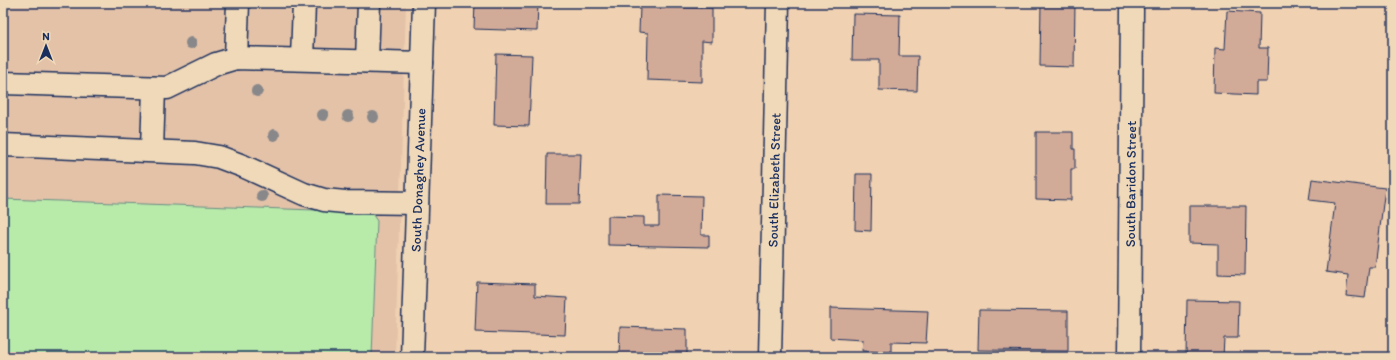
<svg xmlns="http://www.w3.org/2000/svg" width="1396" height="360" viewBox="0 0 1396 360" font-family="Itim,sans-serif">
  <style>
    .built { fill: #e3c2a8 }
    .green { fill: #b8eaaa; stroke: #6a8c84 }
    .building { fill: #d2aa98; stroke: #1b2f5e }
    .lines { fill: none; stroke-linecap: round; stroke-linejoin: round }
    .minor-casing { stroke: #1b2f5e; stroke-width: 25 }
    .minor { stroke: #f0d9b8; stroke-width: 22 }
    .tree { fill: #888789 }
    .labels { text-anchor: middle; stroke-width: 3; stroke-linejoin: round; paint-order: stroke }
    .street-label { font-size: 14px; fill: #1b2f5e; stroke: #f0d9b8 }
  </style>
  <rect width="100%" height="100%" fill="#f0d1b1"/>
  <filter id="ink" filterUnits="userSpaceOnUse"><feTurbulence type="fractalNoise" baseFrequency=".025" numOctaves="2"/><feDisplacementMap in="SourceGraphic" scale="8" xChannelSelector="R" yChannelSelector="G"/><feConvolveMatrix kernelMatrix="1 2 1 2 8 2 1 2 1" color-interpolation-filters="sRGB"/></filter>
  <g filter="url(#ink)">
    <path class="built" d="M3 3H406L395 357H3Z"/>
    <path class="green" d="M3 199 371 212 377 221 372 357H3Z"/>
    <g class="building">
      <path d="M475 3H538L537 31 474 29Z"/>
      <path d="M651 3H691V4Z"/>
      <path d="M1041 3H1075L1074 67 1040 66Z"/>
      <path d="M640 7 712 8V42L702 41V82L647 80 648 33 639 32Z"/>
      <path d="M1227 11 1260 13 1259 48H1268L1267 82H1256V95L1214 93 1215 48 1225 49Z"/>
      <path d="M853 14 900 15 899 56H918L917 91 879 90V60H852Z"/>
      <path d="M496 54 532 55 529 126 494 125Z"/>
      <path d="M1036 132H1073V149H1075V169H1071V200L1036 199Z"/>
      <path d="M547 154H581L579 204H546Z"/>
      <path d="M856 174H872L871 231 855 230Z"/>
      <path d="M1312 179 1385 188 1375 267H1369L1365 298 1346 296 1348 275 1326 272 1335 203 1309 200Z"/>
      <path d="M659 195 702 196 701 235H709V247L608 245V216L644 217V226H659Z"/>
      <path d="M1189 206H1246L1245 275 1218 274V244L1189 243Z"/>
      <path d="M477 282 535 284V296L567 298 565 335 475 332Z"/>
      <path d="M1187 300 1239 301 1238 338H1224L1223 357H1186Z"/>
      <path d="M830 308 928 311 926 343 891 342V352L862 351 863 340 830 338Z"/>
      <path d="M979 310 1068 311V351L978 350Z"/>
      <path d="M620 327 687 329V357H619Z"/>
    </g>
    <g class="lines">
      <defs>
        <g id="minor">
          <path d="M236 58 238 3"/>
          <path d="M302 59 304 3"/>
          <path d="M367 61 369 3"/>
          <path d="M3 83 167 88 216 64 236 58 422 63"/>
          <path d="M3 145 195 153 219 157 243 166 304 194 324 200 345 202 417 203"/>
          <path d="M152 150 154 88"/>
          <path id="s1" d="M412 357 424 3"/>
          <path id="s2" d="M770 357 778 3"/>
          <path id="s3" d="M1129 357 1132 10"/>
        </g>
      </defs>
      <use href="#minor" class="minor-casing"/>
      <use href="#minor" class="minor"/>
    </g>
    <g class="tree">
      <circle cx="191" cy="43" r="6"/>
      <circle cx="257" cy="91" r="6"/>
      <circle cx="323" cy="115" r="6"/>
      <circle cx="348" cy="116" r="6"/>
      <circle cx="373" cy="117" r="6"/>
      <circle cx="274" cy="135" r="6"/>
      <circle cx="262" cy="196" r="6"/>
    </g>
  </g>
  <g class="labels">
    <g class="street-label">
      <text dy="5" stroke="none"><textPath href="#s1" startOffset="177">South Donaghey Avenue</textPath></text>
      <text dy="5" stroke="none"><textPath href="#s2" startOffset="177">South Elizabeth Street</textPath></text>
      <text dy="5" stroke="none"><textPath href="#s3" startOffset="173">South Baridon Street</textPath></text>
    </g>
  </g>
  <rect width="1396" height="360" fill="none" stroke="#f0d9b8" stroke-width="16"/>
  <rect x="8" y="8" width="1380" height="344" fill="none" stroke="#1b2f5e" stroke-width="1.5" filter="url(#ink)"/>
  <g transform="translate(46 46)" stroke="#f0d9b8" stroke-width="3" paint-order="stroke">
  <path d="M0-3L7 15L0 10L-7 15Z" fill="#1b2f5e"/>
  <text y="-6" font-size="11" font-weight="bold" text-anchor="middle" fill="#1b2f5e">N</text>
  </g>
</svg>
